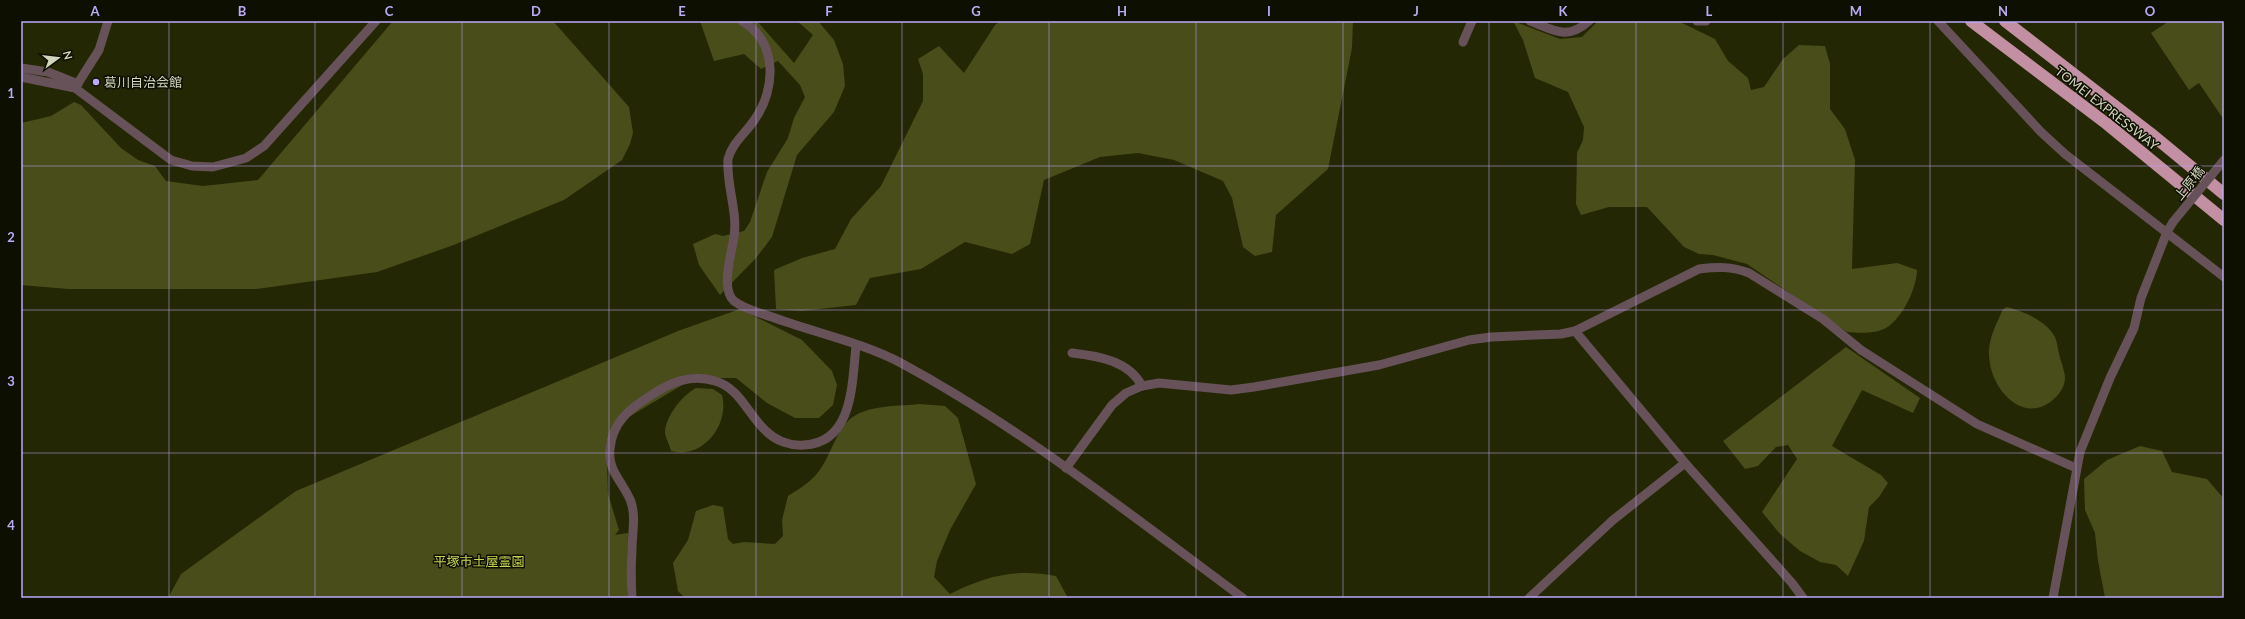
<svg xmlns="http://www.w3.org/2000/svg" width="2245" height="619" viewBox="0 0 2245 619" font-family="Lato,'Noto Sans JP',sans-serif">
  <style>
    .green { fill: #484d1a }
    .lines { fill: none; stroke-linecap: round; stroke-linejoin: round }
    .minor { stroke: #675259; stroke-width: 9 }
    .motorway { stroke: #c38fa3; stroke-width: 12 }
    .minor-bridge { stroke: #675259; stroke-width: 9 }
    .grid { fill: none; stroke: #bbaaf6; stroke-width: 1; stroke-opacity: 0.55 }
    .poi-dot { fill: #bbaaf6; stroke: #0d0f01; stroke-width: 1.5 }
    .labels { text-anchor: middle; stroke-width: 3; stroke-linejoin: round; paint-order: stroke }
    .poi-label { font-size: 13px; fill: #d2d6bd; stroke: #0d0f01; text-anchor: start }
    .street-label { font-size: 13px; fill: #d2d6bd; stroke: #0d0f01 }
    .park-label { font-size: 13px; fill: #c8d54e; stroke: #0d0f01 }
    .neatline { fill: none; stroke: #bbaaf6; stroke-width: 1.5 }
    .grid-label { font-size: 13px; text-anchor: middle; font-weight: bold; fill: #bbaaf6 }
  </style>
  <rect width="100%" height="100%" fill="#242703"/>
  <g class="green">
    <path d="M393 21H553L629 107 633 133 630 144 622 160 564 200 451 246 377 272 257 289H68L21 285V123L51 116 74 102 81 105 121 148 138 160 155 166 166 181 203 186 258 180Z"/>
    <path d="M700 21H757L794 63 813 35 797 21H818L834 40 843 64 845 86 834 112 797 155 772 237 756 258 720 295 699 265 693 244 715 234 723 236 744 231 750 222 767 172 788 138 794 118 805 97 800 85 778 61 761 69 744 54 714 61Z"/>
    <path d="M1000 21H1353L1352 48 1328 169 1276 215 1272 252 1255 256 1243 247 1232 198 1223 181 1174 160 1138 153 1100 157 1044 180 1030 244 1012 254 965 242 921 269 870 278 856 305 801 311 776 309 774 270 802 258 835 249 851 219 881 186 923 101V74L918 59 939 46 964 73 995 25Z"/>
    <path d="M1513 21 1560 39 1582 37 1598 21H1678L1715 39 1728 61 1748 78 1751 90 1764 87 1783 59 1799 45 1825 46 1830 64V109L1845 129 1855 160 1852 269 1897 263 1917 270C1917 287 1903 318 1886 328 1875 334 1859 333 1847 332L1747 264 1713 255 1699 254 1684 247 1647 207H1609L1581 215 1576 204 1577 153 1583 140 1584 127 1568 92 1535 78 1523 40Z"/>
    <path d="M2169 21H2224V120L2199 83 2189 90 2151 33Z"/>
    <path d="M2007 307C2023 311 2047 321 2055 337 2057 342 2058 349 2059 354 2061 362 2065 371 2065 378 2065 385 2061 392 2056 397 2025 428 1990 390 1989 355 1988 339 1997 323 2003 309Z"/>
    <path d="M740 309 802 340 832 371 837 385 833 405 819 418H795L767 403 736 378H694L617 424 607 461 608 494 619 530 615 535 628 533 627 598H168L181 574 296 491 678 331Z"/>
    <path d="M1846 347 1920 398 1913 413 1862 390 1832 446 1881 475 1888 483 1879 497 1869 507 1864 541 1848 576 1836 565 1820 562 1800 551 1780 534 1762 512 1797 459 1788 445 1776 447 1758 466 1745 469 1723 441Z"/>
    <path d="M696 388 713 389 722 395C730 425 702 460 671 451 670 446 666 439 665 433 665 416 683 395 696 388Z"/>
    <path d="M920 404 945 406 958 418 976 484 950 530 937 561 934 577 950 594C985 576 1016 568 1056 576L1068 598H685L678 591 673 563 688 540 696 511 713 505 723 507 728 539 733 544 744 542 775 544 783 536 782 520 788 496C799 489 811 482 819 471 832 454 837 425 856 415 874 405 900 406 920 404Z"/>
    <path d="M2140 446 2162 451 2172 472 2207 479 2224 499V598H2105L2098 561 2095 533 2085 510 2084 479 2107 460Z"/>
  </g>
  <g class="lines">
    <g class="minor">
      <path d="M742 21C778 42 776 89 755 119 746 133 732 143 728 159 726 185 738 211 734 237 732 252 720 289 734 301 744 309 760 313 772 317 813 332 863 343 901 363 1023 429 1132 516 1243 598"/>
      <path d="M1530 21C1554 30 1567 41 1589 21"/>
      <path d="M1697 21H1706"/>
      <path d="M1938 21 2041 132 2065 154 2224 277"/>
      <path d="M1463 42 1472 21"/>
      <path d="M21 68 48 72 78 84"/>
      <path d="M21 77 75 88 171 160 192 166 213 167 246 158 264 146 376 21"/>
      <path d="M75 88 99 50 108 21"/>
      <path d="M1575 331 1685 463 1792 583 1803 598"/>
      <path d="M1072 353C1099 356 1129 361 1142 386"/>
      <path d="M1066 468 1112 405 1126 393 1142 386 1159 383 1231 390 1254 387 1379 365 1469 340 1491 337 1561 334 1575 331 1699 269C1717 267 1731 266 1749 273L1823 319 1861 350 1977 424 2076 468"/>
      <path d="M632 598C631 582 631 566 632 550 632 533 636 517 631 502 624 483 607 471 610 449 612 423 629 409 650 396 669 383 691 373 715 381 740 388 748 415 766 431 776 441 790 446 804 445 854 443 852 381 856 346"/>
      <path d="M1529 598 1613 520 1685 463"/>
      <path d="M2053 598 2080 452 2110 378 2134 328 2141 298 2167 232 2173 222"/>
    </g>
    <g class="motorway">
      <path d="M1971 21 2107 124 2224 220"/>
      <path d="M2005 21 2150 133 2224 194"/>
    </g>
    <path class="minor-bridge" d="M2173 222 2224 160"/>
  </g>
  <path class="grid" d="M169 21V598M315 21V598M462 21V598M609 21V598M756 21V598M902 21V598M1049 21V598M1196 21V598M1343 21V598M1489 21V598M1636 21V598M1783 21V598M1930 21V598M2076 21V598M21 166H2224M21 310H2224M21 453H2224"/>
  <circle class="poi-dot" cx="96" cy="82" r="4"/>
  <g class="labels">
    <g class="poi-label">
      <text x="104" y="87">葛川自治会館</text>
    </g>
    <g class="street-label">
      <text transform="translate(2107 108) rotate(38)" y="5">TOMEI EXPRESSWAY</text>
      <text transform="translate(2189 183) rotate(-51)" y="5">上原橋</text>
    </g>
    <g class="park-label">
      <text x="479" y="566">平塚市土屋霊園</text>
    </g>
  </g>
  <rect width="2245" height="619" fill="none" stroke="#0d0f01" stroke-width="44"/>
  <g transform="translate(58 58) rotate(75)" stroke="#0d0f01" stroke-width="3" paint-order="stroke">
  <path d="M0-3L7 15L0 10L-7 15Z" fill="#d2d6bd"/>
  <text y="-6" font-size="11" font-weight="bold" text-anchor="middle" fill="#d2d6bd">N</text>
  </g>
  <rect x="22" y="22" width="2201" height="575" class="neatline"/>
  <g class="grid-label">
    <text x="95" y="16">A</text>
    <text x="242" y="16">B</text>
    <text x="389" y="16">C</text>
    <text x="536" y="16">D</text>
    <text x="682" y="16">E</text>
    <text x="829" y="16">F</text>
    <text x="976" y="16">G</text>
    <text x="1122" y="16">H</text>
    <text x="1269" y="16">I</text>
    <text x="1416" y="16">J</text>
    <text x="1563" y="16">K</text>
    <text x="1709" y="16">L</text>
    <text x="1856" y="16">M</text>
    <text x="2003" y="16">N</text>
    <text x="2150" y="16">O</text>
    <text x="11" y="98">1</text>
    <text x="11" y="242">2</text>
    <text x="11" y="386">3</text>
    <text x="11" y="530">4</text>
  </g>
</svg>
